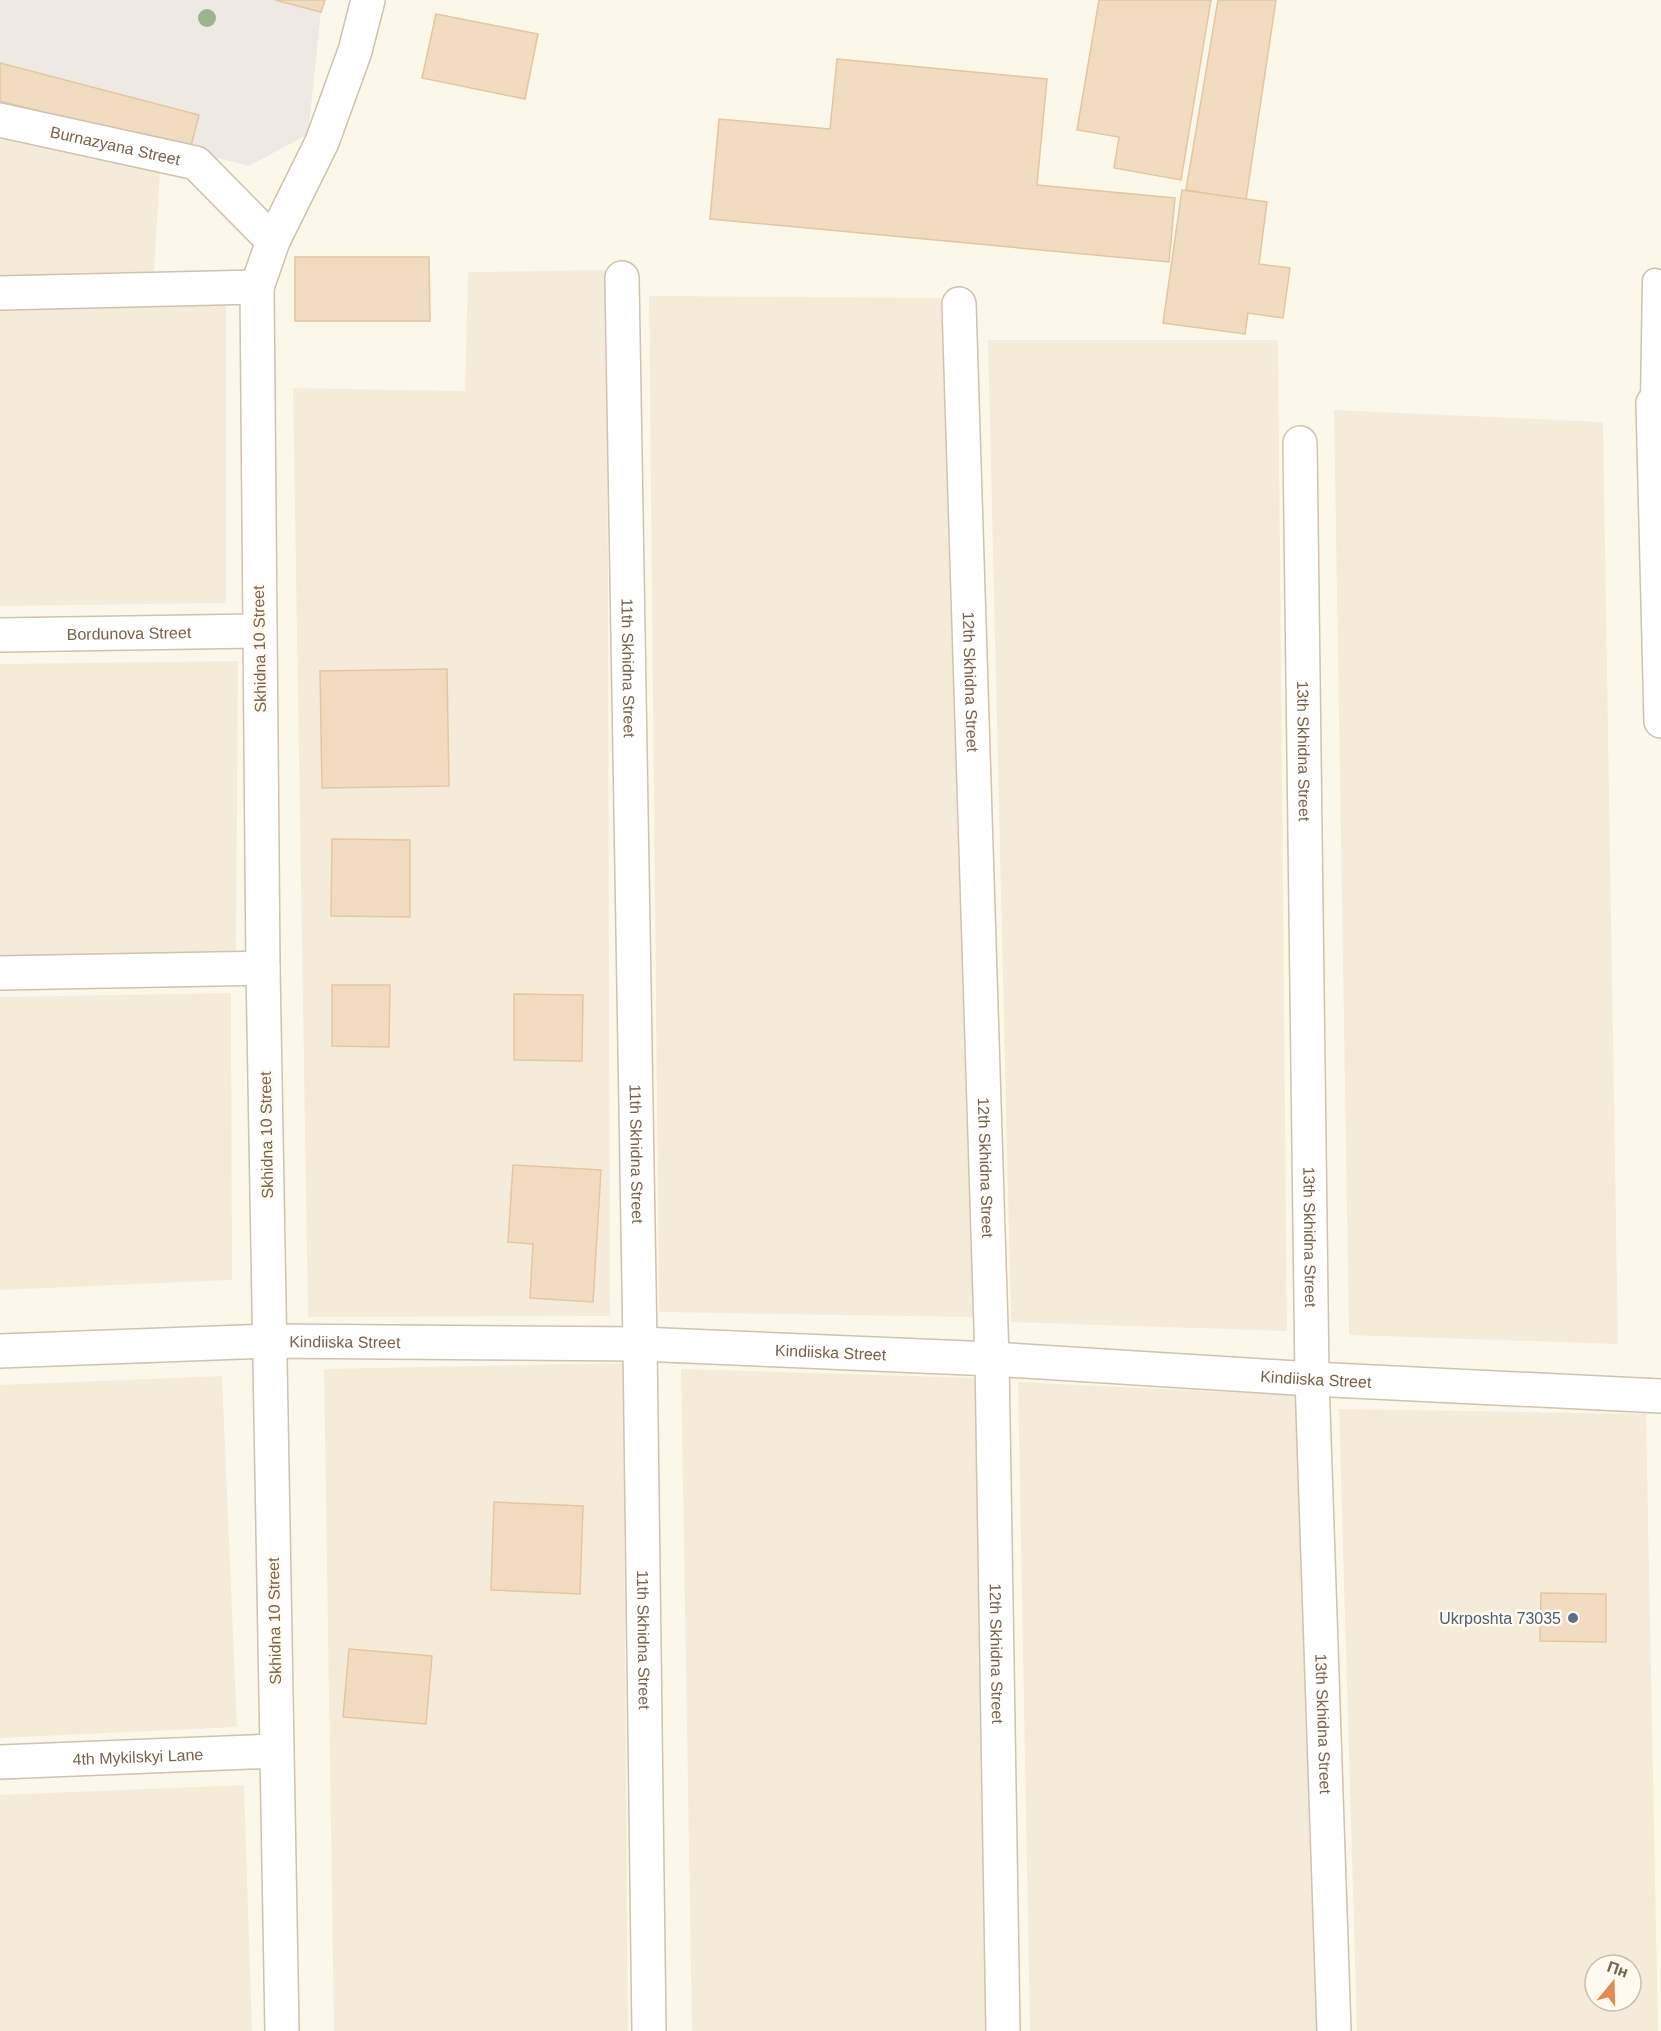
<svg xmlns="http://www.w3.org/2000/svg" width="1661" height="2031" viewBox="0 0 1661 2031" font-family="Arial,sans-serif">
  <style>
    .residential { fill: #f4ecd8; fill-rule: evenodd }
    .industrial { fill: #eee9e2 }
    .building { fill: #f2dcc1; stroke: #e4c6a1; stroke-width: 1.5 }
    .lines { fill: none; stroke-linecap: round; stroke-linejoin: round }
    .service-casing { stroke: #cfc2ae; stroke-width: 27 }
    .minor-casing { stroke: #cfc2ae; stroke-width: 36 }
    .service { stroke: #fff; stroke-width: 24 }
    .minor { stroke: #fff; stroke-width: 33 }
    .tree { fill: #9bb48e }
    .service-dot { fill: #5c6f8a; stroke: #fffbf0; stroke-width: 2 }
    .labels { text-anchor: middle; stroke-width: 5; stroke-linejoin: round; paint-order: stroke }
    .street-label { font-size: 16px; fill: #77634c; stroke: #fffbf0 }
    .service-label { font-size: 16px; fill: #4e5e75; stroke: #fffbf0; text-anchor: end }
  </style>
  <rect width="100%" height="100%" fill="#fcf8e9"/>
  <g class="residential">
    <path d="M0 138 160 171 154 274 0 275Z"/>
    <path d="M607 270 610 1316 308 1317 293 388 465 391 468 272Z"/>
    <path d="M649 296 941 298 973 1317 659 1312Z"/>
    <path d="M226 304V603L0 606V310Z"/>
    <path d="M988 340H1278L1287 1331 1011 1322Z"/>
    <path d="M1334 410 1603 422 1618 1344 1349 1335Z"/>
    <path d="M238 661 236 954 0 956V664Z"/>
    <path d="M231 993 232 1280 0 1290V997Z"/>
    <path d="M623 1363 628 2031H334L324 1369Z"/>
    <path d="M681 1369 978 1378 988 2031H692Z"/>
    <path d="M222 1376 237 1727 0 1738V1385Z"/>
    <path d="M1018 1382 1309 1396 1320 2031H1030Z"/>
    <path d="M1339 1409 1646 1414 1658 2031H1357ZM1595 1965H1631V2001H1595Z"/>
    <path d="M244 1785 252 2031H0V1795Z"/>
  </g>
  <path class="industrial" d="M0 0H325L321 12 308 134 249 166 0 101Z"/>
  <g class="building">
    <path d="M275 0H325L321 12Z"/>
    <path d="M1099 0H1211L1181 180 1114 168 1119 137 1077 130Z"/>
    <path d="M1218 0H1276L1246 200 1186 190Z"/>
    <path d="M436 14 538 34 525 99 422 78Z"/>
    <path d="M837 59 1047 79 1037 185 1175 198 1169 262 710 219 719 119 830 129Z"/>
    <path d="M0 63 199 115 190 150 0 101Z"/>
    <path d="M1182 190 1267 202 1259 264 1290 268 1283 318 1248 313 1245 334 1163 323Z"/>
    <path d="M295 257H429L430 321H295Z"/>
    <path d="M447 669 449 786 322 788 320 671Z"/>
    <path d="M332 839 410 840V917L331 916Z"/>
    <path d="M332 985H390L389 1047 332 1046Z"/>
    <path d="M514 994 583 995 582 1061 514 1060Z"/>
    <path d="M513 1165 601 1170 593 1302 530 1298 533 1244 508 1242Z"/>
    <path d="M494 1502 583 1506 580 1594 491 1590Z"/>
    <path d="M1541 1593 1606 1594V1642L1540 1641Z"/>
    <path d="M349 1649 432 1656 426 1724 343 1717Z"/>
  </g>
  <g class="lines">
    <defs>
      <path id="service" d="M1653 403 1655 281"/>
      <g id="minor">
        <path id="s1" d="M0 120 196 163 273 241"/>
        <path id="s2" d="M622 278 640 1344 649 2031"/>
        <path d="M0 293 257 287"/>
        <path id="s3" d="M959 304 992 1359 1003 2031"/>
        <path d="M1653 403 1661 721"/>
        <path id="s4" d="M1300 443 1312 1379 1334 2031"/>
        <path id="s5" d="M0 635 259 631"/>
        <path d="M0 973 263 968"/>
        <path id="s6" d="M0 1351 270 1341 640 1344 992 1359 1312 1379 1661 1396"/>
        <path id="s7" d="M0 1762 276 1751"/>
        <path d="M282 2031 263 968 257 287 273 241 322 142 355 51 368 0"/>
      </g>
    </defs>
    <use href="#service" class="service-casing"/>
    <use href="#minor" class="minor-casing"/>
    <use href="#service" class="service"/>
    <use href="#minor" class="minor"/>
  </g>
  <circle class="tree" cx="207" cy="18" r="9"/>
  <circle class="service-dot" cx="1573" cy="1618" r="6"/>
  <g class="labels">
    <g class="street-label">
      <text dy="6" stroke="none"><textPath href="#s1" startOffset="118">Burnazyana Street</textPath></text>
      <text dy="6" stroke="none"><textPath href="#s5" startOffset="129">Bordunova Street</textPath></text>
      <text transform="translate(259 649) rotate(-91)" y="6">Skhidna 10 Street</text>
      <text dy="6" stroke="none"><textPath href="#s2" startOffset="390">11th Skhidna Street</textPath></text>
      <text dy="6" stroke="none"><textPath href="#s3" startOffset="378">12th Skhidna Street</textPath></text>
      <text dy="6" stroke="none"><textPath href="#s4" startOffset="308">13th Skhidna Street</textPath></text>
      <text transform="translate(266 1135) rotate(-91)" y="6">Skhidna 10 Street</text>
      <text dy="6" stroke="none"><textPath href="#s2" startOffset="876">11th Skhidna Street</textPath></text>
      <text dy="6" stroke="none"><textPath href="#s3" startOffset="864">12th Skhidna Street</textPath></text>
      <text dy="6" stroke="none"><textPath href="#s4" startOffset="794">13th Skhidna Street</textPath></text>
      <text dy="6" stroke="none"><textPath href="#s6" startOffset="345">Kindiiska Street</textPath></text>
      <text dy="6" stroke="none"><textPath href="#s6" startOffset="831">Kindiiska Street</textPath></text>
      <text dy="6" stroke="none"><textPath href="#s6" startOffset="1317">Kindiiska Street</textPath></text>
      <text transform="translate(274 1621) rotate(-91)" y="6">Skhidna 10 Street</text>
      <text dy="6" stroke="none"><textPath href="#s2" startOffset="1362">11th Skhidna Street</textPath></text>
      <text dy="6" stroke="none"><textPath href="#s3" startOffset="1350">12th Skhidna Street</textPath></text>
      <text dy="6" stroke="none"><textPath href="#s4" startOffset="1281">13th Skhidna Street</textPath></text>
      <text dy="6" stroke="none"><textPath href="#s7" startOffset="138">4th Mykilskyi Lane</textPath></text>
    </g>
    <g class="service-label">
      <text x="1561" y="1624">Ukrposhta 73035</text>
    </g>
  </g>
  <g transform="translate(1613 1983) rotate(19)"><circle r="28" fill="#fffbf0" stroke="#c9beae" stroke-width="1.5"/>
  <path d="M0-4.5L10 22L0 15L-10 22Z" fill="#e48a50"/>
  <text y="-9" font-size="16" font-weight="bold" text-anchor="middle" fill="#77634c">Пн</text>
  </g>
</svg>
